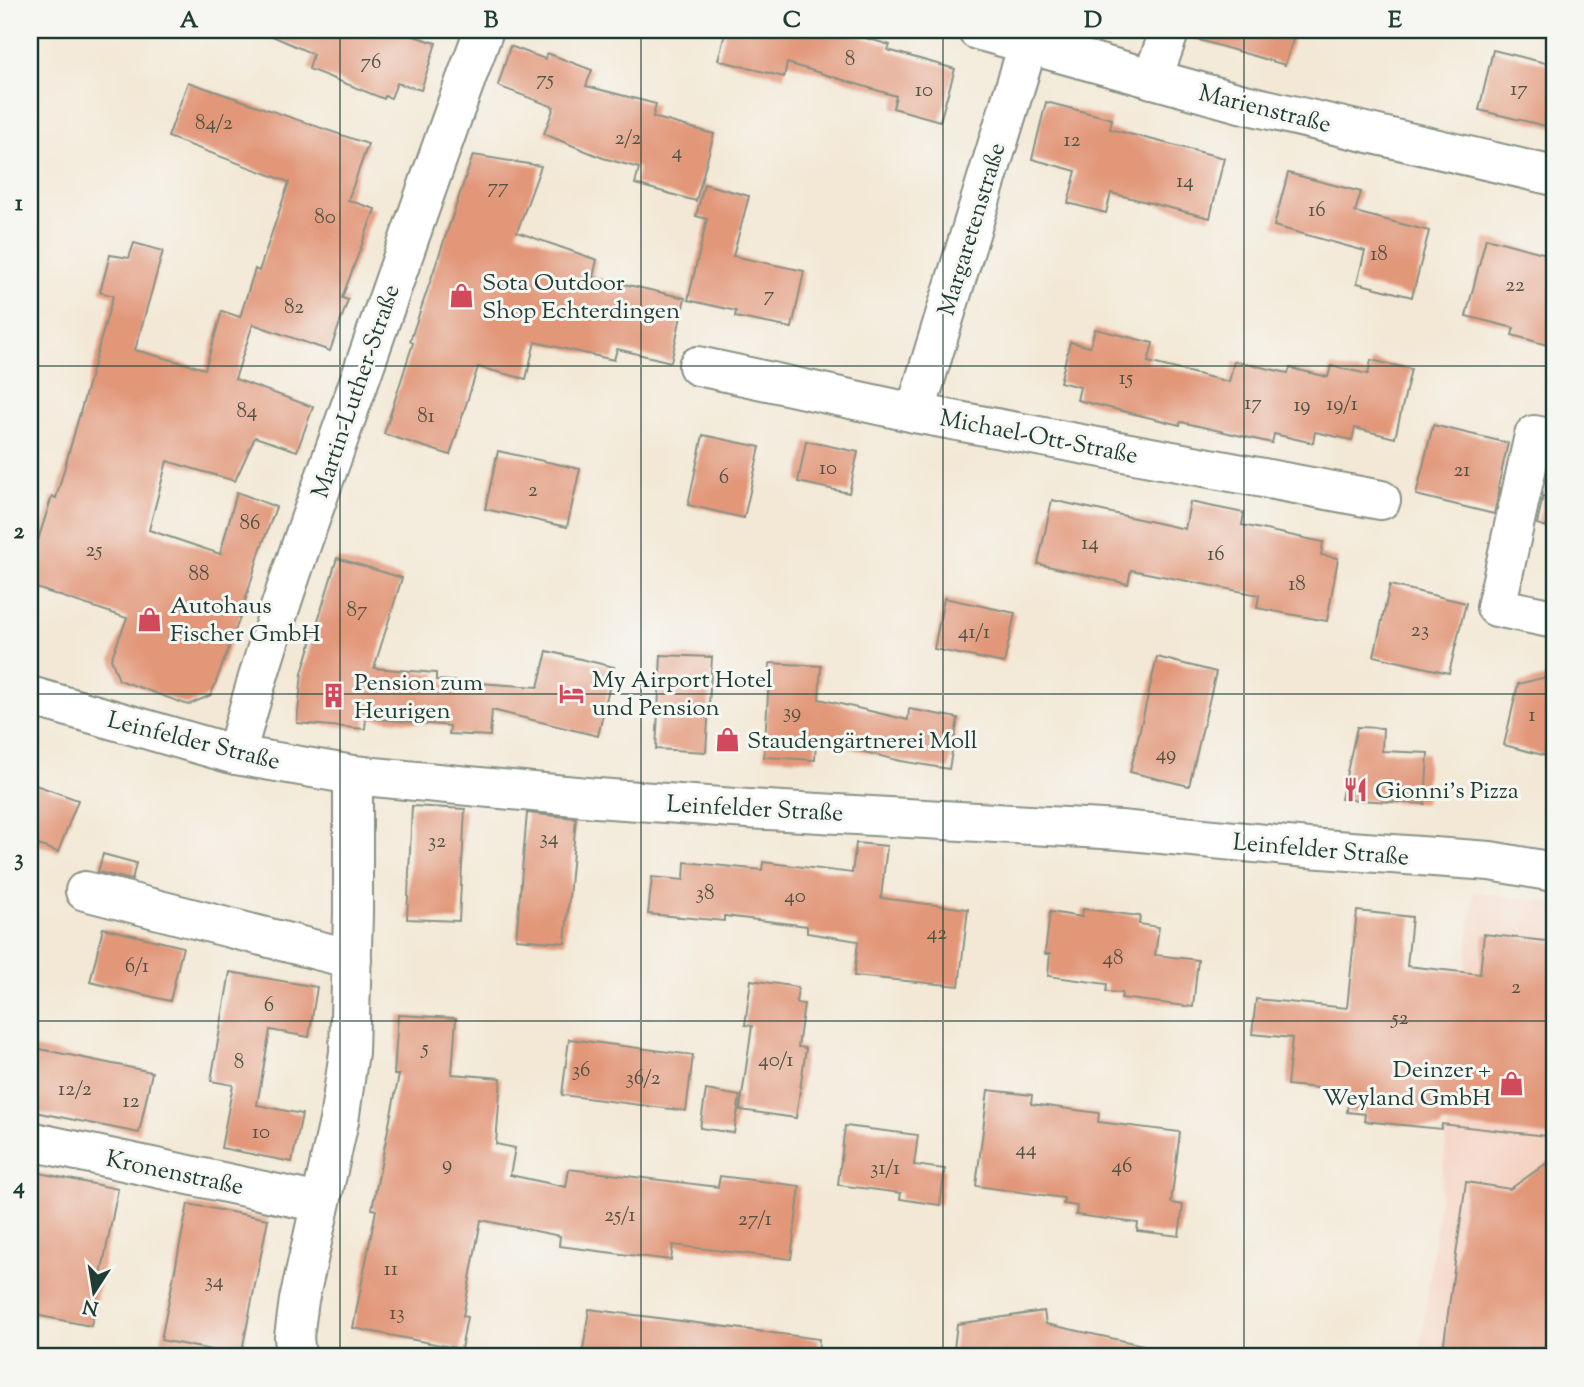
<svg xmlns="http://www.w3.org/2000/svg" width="1584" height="1387" viewBox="0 0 1584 1387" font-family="'Sorts Mill Goudy',serif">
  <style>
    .built { fill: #f5d3c2 }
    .building { fill: #e29779 }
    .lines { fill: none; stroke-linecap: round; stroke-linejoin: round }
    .minor-casing { stroke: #899284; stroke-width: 42 }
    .secondary-casing { stroke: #899284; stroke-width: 42 }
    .minor { stroke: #fff; stroke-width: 38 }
    .secondary { stroke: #fff; stroke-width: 38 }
    .grid { fill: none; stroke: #1f3d34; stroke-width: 2; stroke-opacity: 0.55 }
    .labels { text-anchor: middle; stroke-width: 6; stroke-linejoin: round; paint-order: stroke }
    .number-label { font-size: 21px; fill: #505445 }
    .street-label { font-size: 24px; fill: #1f3d34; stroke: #f6f6f2 }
    .poi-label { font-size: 24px; fill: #1f3d34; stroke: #f6f6f2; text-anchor: start }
    .neatline { fill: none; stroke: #1f3d34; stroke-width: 2.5 }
    .grid-label { font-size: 23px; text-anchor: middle; font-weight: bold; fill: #1f3d34 }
  </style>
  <rect width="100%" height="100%" fill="#f6f6f2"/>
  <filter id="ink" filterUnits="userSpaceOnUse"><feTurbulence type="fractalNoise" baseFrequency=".0143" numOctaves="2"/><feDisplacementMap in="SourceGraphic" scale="14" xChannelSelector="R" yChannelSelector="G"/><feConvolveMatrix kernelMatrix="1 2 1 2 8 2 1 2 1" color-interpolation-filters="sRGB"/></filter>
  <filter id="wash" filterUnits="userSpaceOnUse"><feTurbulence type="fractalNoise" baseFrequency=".00686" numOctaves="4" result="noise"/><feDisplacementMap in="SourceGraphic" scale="28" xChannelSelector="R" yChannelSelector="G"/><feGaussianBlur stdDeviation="1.57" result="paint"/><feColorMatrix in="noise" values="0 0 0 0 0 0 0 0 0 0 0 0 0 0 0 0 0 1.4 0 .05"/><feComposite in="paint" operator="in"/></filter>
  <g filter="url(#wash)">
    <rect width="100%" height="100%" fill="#f3e8d5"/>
    <path class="built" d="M1474 892 1554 903V1357H1419L1440 1197Z"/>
    <g id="blocks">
      <g class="building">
        <path d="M259 30H394L436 43 421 90 397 83 391 98 385 96 384 99 309 69 313 54Z"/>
        <path d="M726 30H838L890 45 888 50 955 69 940 121 893 108 896 96 787 63 784 77 718 60Z"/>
        <path d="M1193 30H1296L1285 65 1192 38Z"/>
        <path d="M510 46 545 59 547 53 592 70 586 86 656 104 653 117 714 134 696 201 635 184 639 168 603 158 544 134 554 107 498 86Z"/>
        <path d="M1493 50 1554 65V128L1479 110Z"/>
        <path d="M188 82 368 144 348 200 375 209 342 298 348 300 330 351 253 324 235 379 313 407 297 451 255 437 235 481 167 461 149 530 220 554 237 492 276 507 260 551 241 615 211 695 188 705 119 680 111 659 127 618 30 586V565L52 496 56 498 113 296 100 292 110 255 129 258 134 243 163 251 135 350 205 369 222 311 240 317 255 269 259 271 289 182 168 137Z"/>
        <path d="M1046 102 1112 119 1110 129 1224 158 1210 218 1111 193 1106 213 1068 203 1076 171 1032 159Z"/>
        <path d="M473 155 541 166 517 232 597 260 593 277 685 298 671 362 617 349 614 360 535 342 526 379 478 367 450 455 384 434 413 343 410 341Z"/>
        <path d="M1288 173 1361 192 1355 212 1429 231 1412 297 1357 283 1365 251 1274 226Z"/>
        <path d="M704 184 749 196 733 256 804 271 792 328 735 317 736 311 688 300 707 219 696 216Z"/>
        <path d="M1486 238 1554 256V347L1512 335 1514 328 1466 316Z"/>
        <path d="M1095 329 1153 343 1148 362 1229 382 1234 361 1288 373 1290 368 1328 377 1331 366 1368 374 1371 360 1411 369 1395 438 1355 428 1352 440 1315 432 1313 443 1274 434 1272 443 1181 422 1180 425 1077 400 1080 387 1060 382 1070 342 1090 347Z"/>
        <path d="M1433 425 1508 443 1498 487 1500 488 1494 514 1416 495Z"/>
        <path d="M703 435 760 447 744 518 688 505Z"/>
        <path d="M806 441 858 452 849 493 798 482Z"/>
        <path d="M498 451 580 469 567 527 485 509Z"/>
        <path d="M1543 496 1554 499V529L1537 524Z"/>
        <path d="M1052 500 1185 529 1190 502 1244 513 1242 525 1323 542 1321 555 1338 558 1327 621 1257 608 1259 595 1131 570 1128 584 1038 564Z"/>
        <path d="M337 558 402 578 374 668 436 673V680L538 687 547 651 614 667 598 736 492 710 490 736 449 734 450 726 366 718 365 729 297 723 302 673Z"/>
        <path d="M1390 585 1466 603 1449 673 1374 656Z"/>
        <path d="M944 598 1015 613 1004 663 934 649Z"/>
        <path d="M661 655 712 657 706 752 656 749Z"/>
        <path d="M1157 657 1216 672 1189 786 1130 772Z"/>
        <path d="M770 663 821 666 819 699 908 720 909 709 958 718 949 769 901 761 816 740 815 760 764 757Z"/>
        <path d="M1554 675V758L1504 745 1518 684Z"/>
        <path d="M1357 727 1383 728 1382 751 1428 753 1425 804 1341 799Z"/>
        <path d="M30 783 78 800 58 852 30 842Z"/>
        <path d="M412 806 465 809 459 921 407 919Z"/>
        <path d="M527 813 576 818 565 943 516 939Z"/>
        <path d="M856 843 887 846 881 898 968 909 959 986 854 976 858 941 807 933V926L724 916V921L648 914 652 877 684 880 685 862 762 870 763 862 852 873Z"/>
        <path d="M103 854 136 863 132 880 98 872Z"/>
        <path d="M1083 909 1140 916 1139 924 1159 927 1155 955 1198 960 1193 1007 1121 998 1122 993 1106 992 1107 984 1048 976 1050 954H1045L1050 912 1082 917Z"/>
        <path d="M1357 911 1412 917 1407 966 1480 974 1484 934 1554 942V1137L1442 1124 1441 1129 1364 1121 1365 1114 1347 1112 1349 1091 1287 1085 1292 1038 1252 1034 1256 999 1347 1008Z"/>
        <path d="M103 928 183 947 170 1001 90 982Z"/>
        <path d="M230 972 317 987 309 1037 270 1030 257 1105 302 1114 292 1162 221 1148 233 1085 211 1081Z"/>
        <path d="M751 980 798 987 796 1003 804 1004 798 1047 806 1048 796 1118 740 1110 752 1026 745 1025Z"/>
        <path d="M398 1015 456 1018 452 1074 501 1078 496 1144 515 1148 510 1175 566 1187 569 1169 718 1187 720 1176 800 1186 791 1259 673 1245 671 1260 613 1253 559 1246 560 1236 481 1220 463 1316 467 1317 461 1349 353 1328 376 1210 372 1209 399 1075H394Z"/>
        <path d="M569 1039 693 1055 686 1111 562 1095Z"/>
        <path d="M30 1047 152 1072 139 1133 30 1111Z"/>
        <path d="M706 1090 740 1096 734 1133 700 1128Z"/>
        <path d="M988 1090 1032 1095 1031 1104 1099 1113 1098 1122 1180 1132 1171 1203 1183 1205 1179 1236 1137 1231 1138 1223 1076 1215 1077 1206 1063 1204 1064 1198 976 1186Z"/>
        <path d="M845 1126 918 1135 914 1165 945 1169 940 1205 900 1199 901 1193 838 1185Z"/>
        <path d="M1554 1158V1357H1442L1466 1182 1510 1189Z"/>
        <path d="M30 1171 118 1189 91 1326 30 1314Z"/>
        <path d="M188 1204 268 1219 241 1356 161 1340Z"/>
        <path d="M589 1309 819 1339 818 1357H582Z"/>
        <path d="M1044 1311 1046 1324 1143 1345 1142 1357H953L957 1324Z"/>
      </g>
    </g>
  </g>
  <g filter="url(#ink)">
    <use href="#blocks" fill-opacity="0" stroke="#899284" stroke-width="2"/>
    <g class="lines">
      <defs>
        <g id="minor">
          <path d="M977 30 1240 103 1554 176"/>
          <path d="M1152 79 1170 30"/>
          <path d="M698 366 915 413 1381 500"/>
          <path d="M915 413 1028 45"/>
          <path d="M1554 439 1534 435 1496 607 1554 619"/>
          <path d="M236 755C268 633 312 514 354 396 397 274 439 151 484 30"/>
          <path d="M85 891 352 959"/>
          <path d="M30 1141 320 1203"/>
          <path d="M296 1357 294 1337 299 1300 339 1121 349 1052 353 913V775"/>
        </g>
        <path id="secondary" d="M30 696 236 755 353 775 597 798 748 809 1120 830 1308 848 1490 861 1554 872"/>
      </defs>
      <use href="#minor" class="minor-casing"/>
      <use href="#secondary" class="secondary-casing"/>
      <use href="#minor" class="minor"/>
      <use href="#secondary" class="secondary"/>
    </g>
  </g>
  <path class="grid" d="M340 30V1357M641 30V1357M943 30V1357M1244 30V1357M30 366H1554M30 694H1554M30 1021H1554"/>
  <defs>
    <symbol id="shop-bare" viewBox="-9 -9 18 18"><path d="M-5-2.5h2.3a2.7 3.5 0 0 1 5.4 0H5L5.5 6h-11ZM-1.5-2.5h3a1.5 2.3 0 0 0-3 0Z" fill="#d1495b" stroke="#f6f6f2" stroke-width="2.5" paint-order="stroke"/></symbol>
    <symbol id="hotel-bare" viewBox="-9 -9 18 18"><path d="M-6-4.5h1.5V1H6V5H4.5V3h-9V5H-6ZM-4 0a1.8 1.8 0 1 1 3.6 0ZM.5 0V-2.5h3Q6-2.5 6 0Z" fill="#d1495b" stroke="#f6f6f2" stroke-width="2.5" paint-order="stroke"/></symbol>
    <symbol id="building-bare" viewBox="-9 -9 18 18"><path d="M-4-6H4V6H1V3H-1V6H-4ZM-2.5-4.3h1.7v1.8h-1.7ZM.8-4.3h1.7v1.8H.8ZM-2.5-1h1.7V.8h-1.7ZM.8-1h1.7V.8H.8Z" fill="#d1495b" stroke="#f6f6f2" stroke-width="2.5" paint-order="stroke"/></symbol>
    <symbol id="restaurant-bare" viewBox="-9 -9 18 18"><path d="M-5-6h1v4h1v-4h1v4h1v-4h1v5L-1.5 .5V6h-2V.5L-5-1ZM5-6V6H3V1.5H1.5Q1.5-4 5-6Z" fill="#d1495b" stroke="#f6f6f2" stroke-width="2.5" paint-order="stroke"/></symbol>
  </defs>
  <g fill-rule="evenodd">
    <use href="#shop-bare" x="444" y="278" width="35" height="35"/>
    <use href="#shop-bare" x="132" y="602" width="35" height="35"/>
    <use href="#hotel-bare" x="554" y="676" width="35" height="35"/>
    <use href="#building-bare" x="316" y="678" width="35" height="35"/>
    <use href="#shop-bare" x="710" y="722" width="35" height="35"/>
    <use href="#restaurant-bare" x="1338" y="772" width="35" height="35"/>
    <use href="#shop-bare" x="1494" y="1066" width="35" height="35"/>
  </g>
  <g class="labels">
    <g class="number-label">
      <text x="850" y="65">8</text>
      <text x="371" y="68">76</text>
      <text x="545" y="85">75</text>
      <text x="1519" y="95">17</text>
      <text x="924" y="96">10</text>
      <text x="214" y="129">84/2</text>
      <text x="628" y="144">2/2</text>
      <text x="1072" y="146">12</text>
      <text x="677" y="158">4</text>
      <text x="1185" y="187">14</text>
      <text x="498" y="193">77</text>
      <text x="1317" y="216">16</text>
      <text x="325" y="223">80</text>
      <text x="1379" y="260">18</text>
      <text x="1515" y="291">22</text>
      <text x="769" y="301">7</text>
      <text x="294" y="313">82</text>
      <text x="1126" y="384">15</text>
      <text x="1253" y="409">17</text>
      <text x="1342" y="410">19/1</text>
      <text x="1302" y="411">19</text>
      <text x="247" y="417">84</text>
      <text x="426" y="422">81</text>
      <text x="828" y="474">10</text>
      <text x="1462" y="476">21</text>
      <text x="724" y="483">6</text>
      <text x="533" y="496">2</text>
      <text x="250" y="529">86</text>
      <text x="1090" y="549">14</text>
      <text x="94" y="556">25</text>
      <text x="1216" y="560">16</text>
      <text x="199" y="580">88</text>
      <text x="1297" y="590">18</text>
      <text x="357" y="616">87</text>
      <text x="1420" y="636">23</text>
      <text x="974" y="638">41/1</text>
      <text x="792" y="718">39</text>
      <text x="1532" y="721">1</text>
      <text x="1166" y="760">49</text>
      <text x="549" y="844">34</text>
      <text x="437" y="847">32</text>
      <text x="705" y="899">38</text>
      <text x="795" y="902">40</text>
      <text x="937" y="939">42</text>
      <text x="1113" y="964">48</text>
      <text x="137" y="972">6/1</text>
      <text x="1516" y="993">2</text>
      <text x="269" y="1011">6</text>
      <text x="1400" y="1024">52</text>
      <text x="425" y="1054">5</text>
      <text x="776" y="1066">40/1</text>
      <text x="239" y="1068">8</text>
      <text x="581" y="1076">36</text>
      <text x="643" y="1084">36/2</text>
      <text x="75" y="1095">12/2</text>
      <text x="131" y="1107">12</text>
      <text x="261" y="1138">10</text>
      <text x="1026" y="1155">44</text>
      <text x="447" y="1170">9</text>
      <text x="1122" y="1172">46</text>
      <text x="885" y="1174">31/1</text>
      <text x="620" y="1221">25/1</text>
      <text x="755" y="1225">27/1</text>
      <text x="391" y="1275">11</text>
      <text x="214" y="1287">34</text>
      <text x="397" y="1319">13</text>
    </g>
    <g class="street-label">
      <text transform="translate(1265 108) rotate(14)" y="8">Marienstraße</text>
      <text transform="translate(971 229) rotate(-73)" y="8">Margaretenstraße</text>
      <text transform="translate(355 391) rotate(-71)" y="8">Martin-Luther-Straße</text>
      <text transform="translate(1039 436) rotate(11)" y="8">Michael-Ott-Straße</text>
      <text transform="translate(194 740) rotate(14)" y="8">Leinfelder Straße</text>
      <text transform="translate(755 808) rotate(3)" y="8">Leinfelder Straße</text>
      <text transform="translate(1321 849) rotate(5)" y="8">Leinfelder Straße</text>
      <text transform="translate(175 1172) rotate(12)" y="8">Kronenstraße</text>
    </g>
    <g class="poi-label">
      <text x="482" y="290">Sota Outdoor<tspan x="482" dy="28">Shop Echterdingen</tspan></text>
      <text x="170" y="613">Autohaus<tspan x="170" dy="28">Fischer GmbH</tspan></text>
      <text x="592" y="687">My Airport Hotel<tspan x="592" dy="28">und Pension</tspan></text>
      <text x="354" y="690">Pension zum<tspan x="354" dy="28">Heurigen</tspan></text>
      <text x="747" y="748">Staudengärtnerei Moll</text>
      <text x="1375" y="798">Gionni's Pizza</text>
      <text x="1491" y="1077" text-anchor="end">Deinzer +<tspan x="1491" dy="28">Weyland GmbH</tspan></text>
    </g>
  </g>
  <rect width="1584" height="1387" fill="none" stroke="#f6f6f2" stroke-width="77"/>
  <g transform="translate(94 1292) rotate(192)" stroke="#f6f6f2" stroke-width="5" paint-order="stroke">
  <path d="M0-5L12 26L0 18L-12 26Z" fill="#1f3d34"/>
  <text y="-10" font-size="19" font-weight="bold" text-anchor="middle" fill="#1f3d34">N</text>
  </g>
  <rect x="38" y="38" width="1508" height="1310" class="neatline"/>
  <g class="grid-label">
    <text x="189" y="27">A</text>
    <text x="491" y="27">B</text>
    <text x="792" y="27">C</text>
    <text x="1093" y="27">D</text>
    <text x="1395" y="27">E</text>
    <text x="19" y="210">1</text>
    <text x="19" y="538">2</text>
    <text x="19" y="865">3</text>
    <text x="19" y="1193">4</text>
  </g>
</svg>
